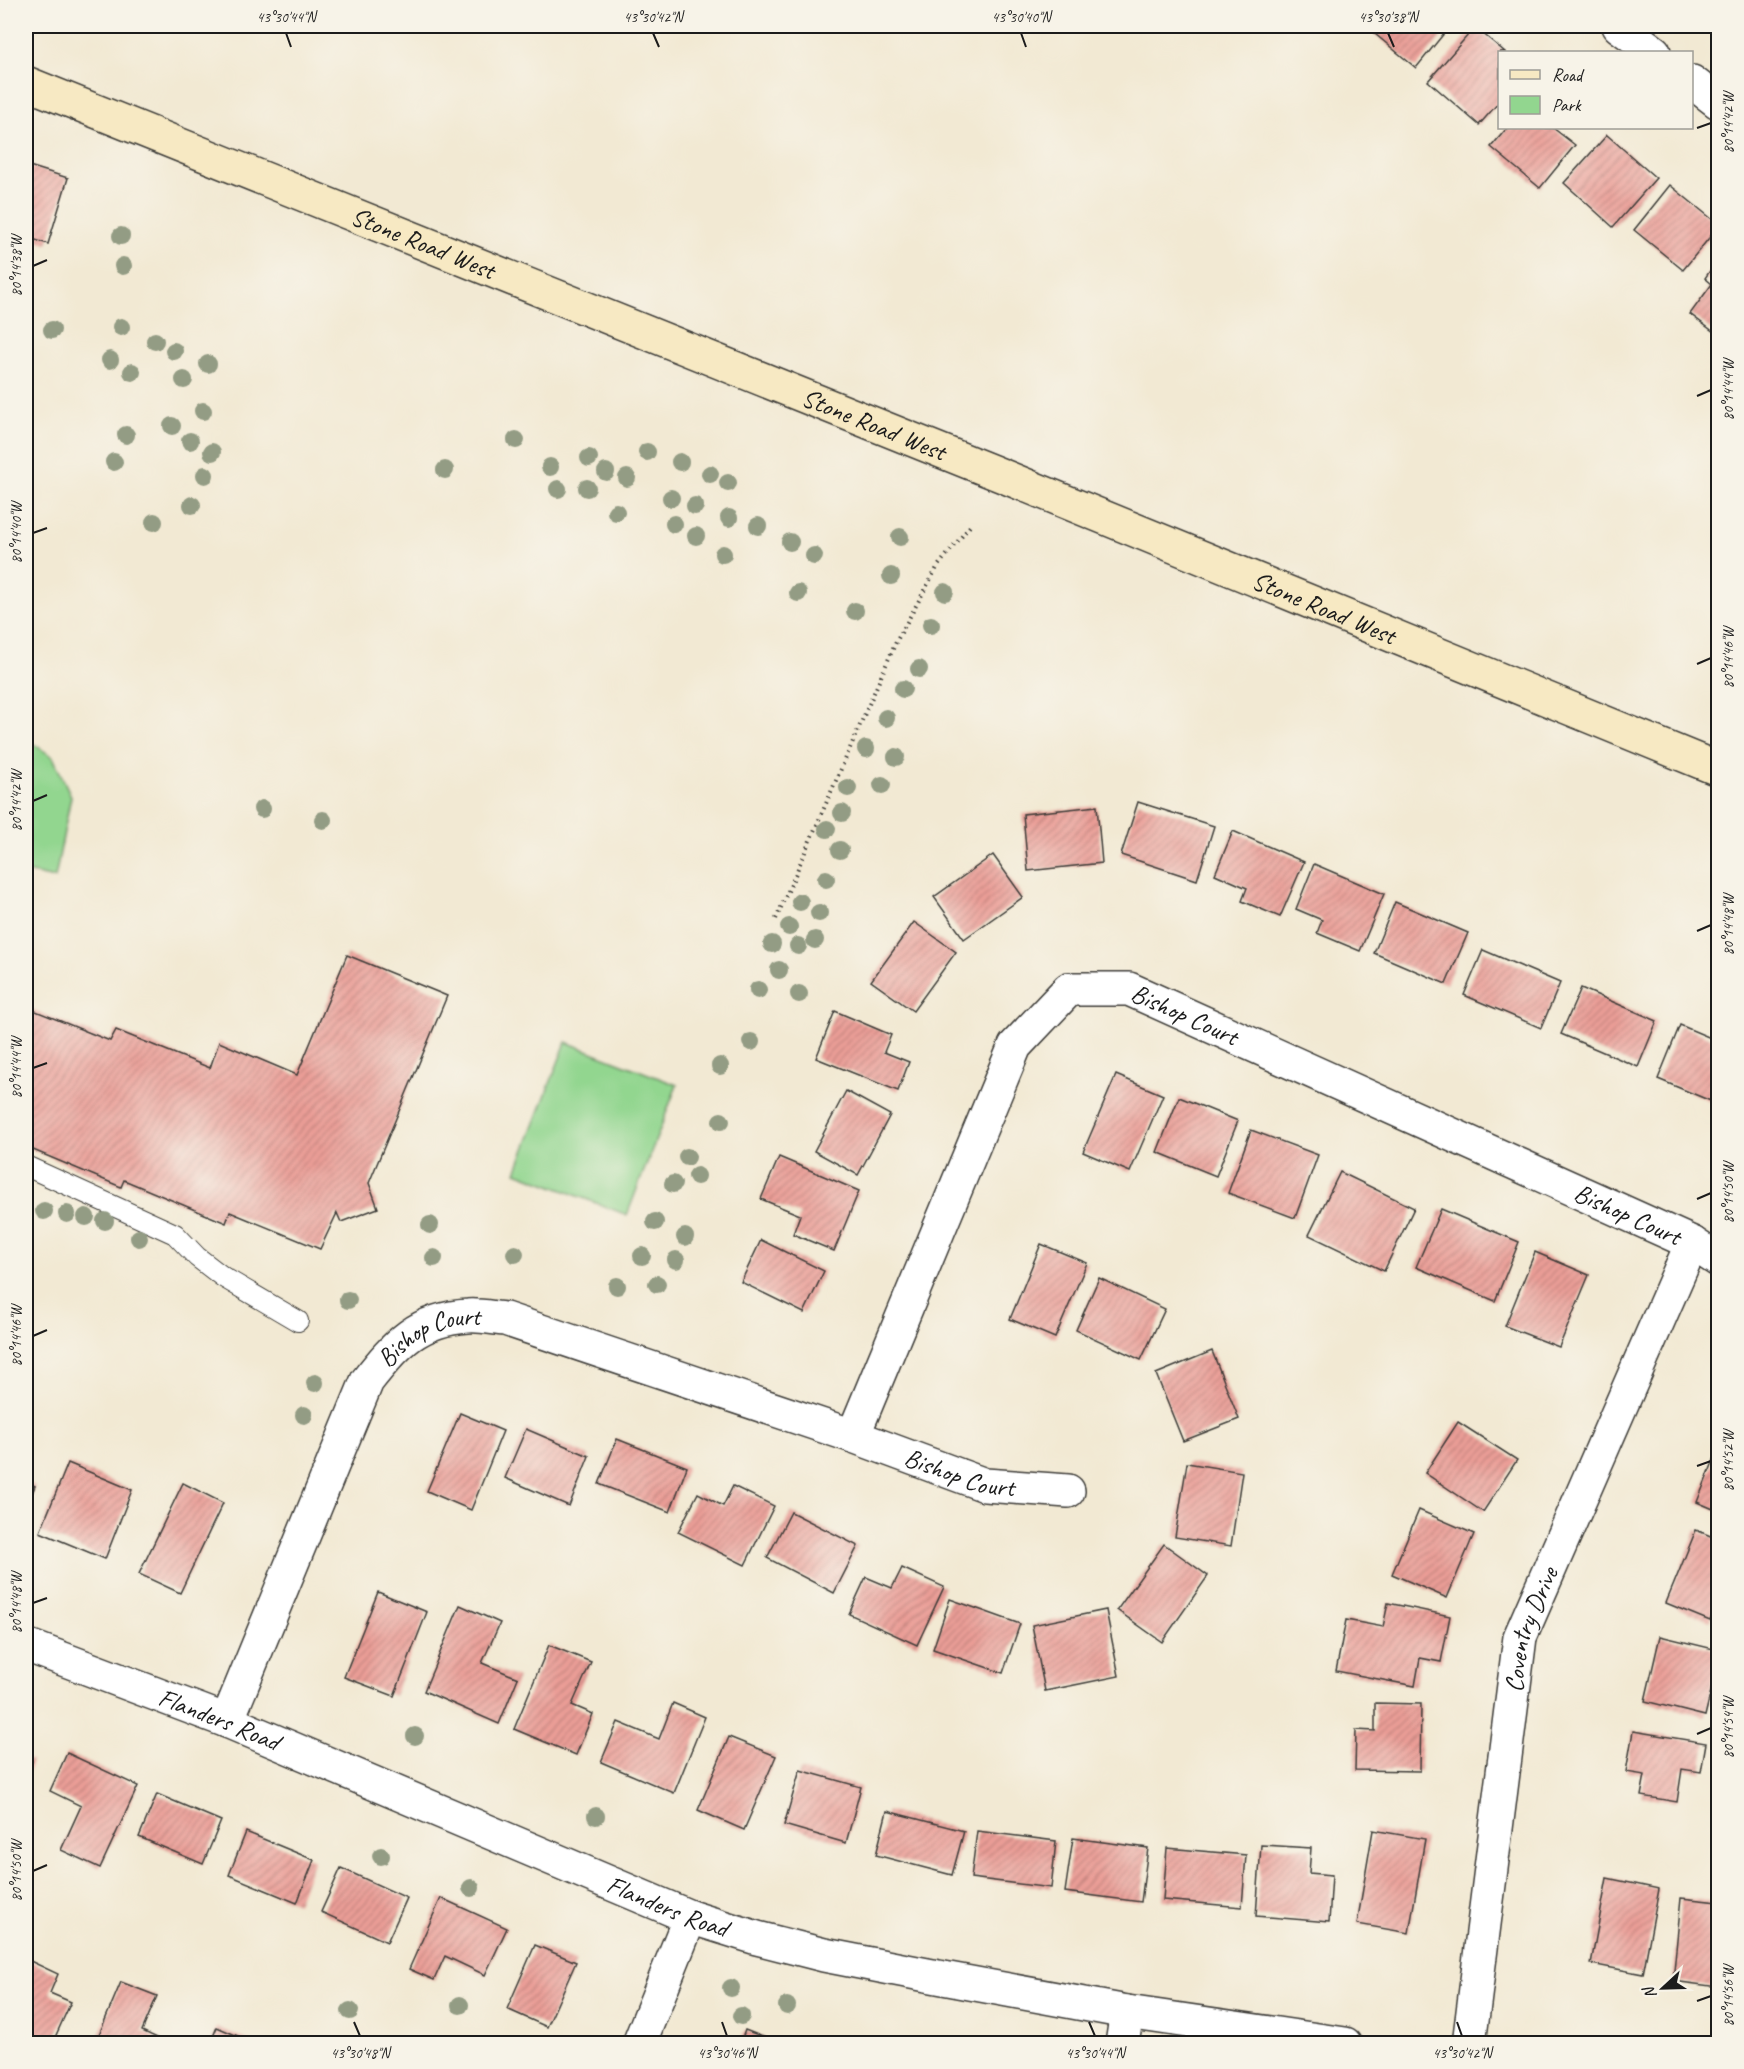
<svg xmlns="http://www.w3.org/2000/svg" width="1744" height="2069" viewBox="0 0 1744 2069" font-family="Caveat,sans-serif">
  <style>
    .green { fill: #92d68f; stroke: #577956; stroke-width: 1.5 }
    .building { fill: url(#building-hatch) }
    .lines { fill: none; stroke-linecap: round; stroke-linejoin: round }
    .service-casing { stroke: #3c3b37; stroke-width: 22 }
    .minor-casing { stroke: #3c3b37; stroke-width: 36 }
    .secondary-casing { stroke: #3c3b37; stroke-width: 36 }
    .path { stroke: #3c3b37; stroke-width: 4; stroke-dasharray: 1.5 4.5; stroke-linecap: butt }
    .service { stroke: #fff; stroke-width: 20 }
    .minor { stroke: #fff; stroke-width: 33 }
    .secondary { stroke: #f7e9c3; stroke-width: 33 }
    .tree { fill: #939c84 }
    .ticks { fill: none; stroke: #1c1c1c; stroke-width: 2 }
    .labels { text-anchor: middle; stroke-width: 4.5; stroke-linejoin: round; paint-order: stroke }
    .street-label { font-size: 26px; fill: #1c1c1c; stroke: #f7f3e8 }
    .neatline { fill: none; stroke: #1c1c1c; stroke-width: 2 }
    .ticks-label { font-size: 15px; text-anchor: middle; fill: #1c1c1c }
  </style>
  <defs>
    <pattern id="building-hatch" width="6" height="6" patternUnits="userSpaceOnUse" patternTransform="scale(1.5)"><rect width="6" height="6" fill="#eb9e97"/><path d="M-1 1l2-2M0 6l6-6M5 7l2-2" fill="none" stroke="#be807a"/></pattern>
  </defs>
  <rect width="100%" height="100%" fill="#f7f3e8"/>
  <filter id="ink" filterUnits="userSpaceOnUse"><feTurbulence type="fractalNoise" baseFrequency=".0167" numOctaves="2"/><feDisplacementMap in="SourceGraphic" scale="12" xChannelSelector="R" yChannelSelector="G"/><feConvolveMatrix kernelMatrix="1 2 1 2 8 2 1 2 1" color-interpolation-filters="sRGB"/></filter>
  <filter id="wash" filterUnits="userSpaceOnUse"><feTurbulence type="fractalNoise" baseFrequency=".008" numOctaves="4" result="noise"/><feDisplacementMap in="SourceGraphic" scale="24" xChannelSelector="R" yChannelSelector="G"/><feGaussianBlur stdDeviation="1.35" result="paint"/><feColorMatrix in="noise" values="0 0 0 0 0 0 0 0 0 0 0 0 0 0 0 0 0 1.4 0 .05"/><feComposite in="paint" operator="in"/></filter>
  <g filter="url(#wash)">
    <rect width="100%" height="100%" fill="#f2e9d3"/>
    <g class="green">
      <path d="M26 739 53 757 71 796 55 878 26 872Z"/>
      <path d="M566 1042 677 1085 627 1215 516 1172Z"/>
    </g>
    <g id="blocks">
      <g class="building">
        <path d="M1372 26H1450L1416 68 1369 29Z"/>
        <path d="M1475 27 1505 52H1500V101L1479 125 1428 81Z"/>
        <path d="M1507 128H1553L1575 145 1540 188 1491 147Z"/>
        <path d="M1607 135 1656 178 1613 227 1564 183Z"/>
        <path d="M26 165 68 178 48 244 26 237Z"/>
        <path d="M1670 185 1718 224V227L1683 270 1634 230Z"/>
        <path d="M1718 259V335L1690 314 1712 284 1705 278Z"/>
        <path d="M1138 802 1214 826 1197 880 1121 855Z"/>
        <path d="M1097 806 1102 863 1028 871 1023 814Z"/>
        <path d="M1233 831 1304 862 1280 917 1242 901 1247 888 1215 874Z"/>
        <path d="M993 855 1023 897 964 939 934 897Z"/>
        <path d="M1314 864 1384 894 1360 951 1317 933 1322 920 1296 909Z"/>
        <path d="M1395 902 1468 933 1446 984 1374 953Z"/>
        <path d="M914 922 956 952 913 1011 871 981Z"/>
        <path d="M1483 950 1560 983 1541 1028 1464 995Z"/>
        <path d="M347 955 447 996 369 1183 378 1208 341 1222 337 1213 320 1249 230 1212 226 1223 124 1180 121 1187 26 1147V1007L110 1041 116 1030 210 1068 219 1042 297 1075Z"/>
        <path d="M1581 988 1657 1021 1638 1067 1561 1034Z"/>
        <path d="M835 1011 891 1035 884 1052 909 1062 898 1091 816 1058Z"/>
        <path d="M1680 1025 1718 1041V1104L1658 1079Z"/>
        <path d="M1116 1075 1163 1095 1130 1172 1083 1152Z"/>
        <path d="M846 1091 890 1115 858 1175 814 1151Z"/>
        <path d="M1179 1097 1238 1121 1216 1176 1157 1152Z"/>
        <path d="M1251 1130 1318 1155 1295 1218 1228 1193Z"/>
        <path d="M779 1157 859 1191 834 1251 793 1234 800 1215 761 1199Z"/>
        <path d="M1340 1172 1414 1208 1384 1271 1309 1235Z"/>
        <path d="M1441 1209 1519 1242 1495 1301 1416 1267Z"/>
        <path d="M761 1240 824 1271 804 1313 741 1282Z"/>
        <path d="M1041 1244 1087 1263 1055 1338 1010 1319Z"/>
        <path d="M1535 1252 1589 1275 1559 1347 1505 1326Z"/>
        <path d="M1099 1278 1165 1309 1141 1360 1076 1330Z"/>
        <path d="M1212 1351 1239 1419 1183 1441 1156 1374Z"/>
        <path d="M460 1413 503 1431 471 1510 427 1491Z"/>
        <path d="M1458 1422 1517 1460 1483 1512 1425 1473Z"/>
        <path d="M526 1429 589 1456 569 1506 505 1478Z"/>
        <path d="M617 1439 687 1467 670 1512 599 1484Z"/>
        <path d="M1718 1450V1511L1697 1502Z"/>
        <path d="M68 1463 132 1490 105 1559 40 1532Z"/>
        <path d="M1187 1463 1242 1472 1231 1546 1175 1537Z"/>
        <path d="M26 1482 35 1486 26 1509Z"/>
        <path d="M183 1483 223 1503 180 1593 139 1574Z"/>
        <path d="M733 1486 774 1506 745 1565 678 1532 698 1493 723 1506Z"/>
        <path d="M1419 1510 1474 1534 1447 1598 1392 1574Z"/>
        <path d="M791 1512 858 1546 834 1593 767 1558Z"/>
        <path d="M1696 1530 1718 1539V1599L1710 1621 1666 1603Z"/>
        <path d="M1164 1544 1208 1576 1162 1642 1117 1610Z"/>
        <path d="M902 1568 944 1587 917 1645 849 1614 866 1577 892 1588Z"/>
        <path d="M378 1592 427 1612 394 1696 344 1677Z"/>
        <path d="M950 1599 1020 1624 1003 1673 933 1649Z"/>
        <path d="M1388 1603 1450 1616 1441 1662 1420 1658 1415 1686 1336 1671 1346 1620 1383 1627Z"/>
        <path d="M460 1605 500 1623 482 1663 518 1678 499 1724 424 1691Z"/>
        <path d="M1106 1610 1119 1676 1045 1691 1032 1625Z"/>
        <path d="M1660 1636 1718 1650V1662L1705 1716 1645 1701Z"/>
        <path d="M549 1645 591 1662 572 1705 593 1714 576 1755 514 1729Z"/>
        <path d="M673 1703 705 1717 674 1793 601 1762 618 1722 659 1739Z"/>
        <path d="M1375 1703 1421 1704 1420 1771 1355 1770 1356 1730 1375 1731Z"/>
        <path d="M1633 1731 1706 1743 1701 1772 1682 1769 1677 1802 1641 1796 1645 1775 1626 1772Z"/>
        <path d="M729 1737 776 1756 744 1830 698 1810Z"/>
        <path d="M67 1753 138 1786 100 1868 61 1850 81 1806 50 1791Z"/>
        <path d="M26 1758 32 1761 26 1778Z"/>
        <path d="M800 1770 861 1787 846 1843 784 1825Z"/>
        <path d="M157 1794 221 1821 203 1864 139 1837Z"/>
        <path d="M887 1811 964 1831 952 1875 876 1855Z"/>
        <path d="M1373 1830 1425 1839 1409 1933 1357 1924Z"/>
        <path d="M977 1831 1056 1841 1051 1888 971 1878Z"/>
        <path d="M246 1832 314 1860 297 1903 229 1875Z"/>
        <path d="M1073 1838 1148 1848 1141 1902 1065 1892Z"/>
        <path d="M1261 1845 1311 1848 1309 1873 1332 1875 1329 1922 1256 1916Z"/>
        <path d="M1167 1848 1246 1855 1242 1907 1163 1900Z"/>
        <path d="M341 1868 407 1898 387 1942 321 1912Z"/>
        <path d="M1607 1878 1659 1889 1643 1974 1591 1964Z"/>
        <path d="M441 1898 507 1928 485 1975 445 1956 434 1980 409 1969Z"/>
        <path d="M1681 1898 1718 1902V1987L1673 1981Z"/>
        <path d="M535 1945 576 1962 547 2027 507 2009Z"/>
        <path d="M26 1959 58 1974 50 1993 71 2002 52 2044H36L26 2039Z"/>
        <path d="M121 1982 157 1996 142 2031 170 2044H95Z"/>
        <path d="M217 2027 256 2044H210Z"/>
        <path d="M745 2030 779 2043V2044H740Z"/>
      </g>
    </g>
  </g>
  <g filter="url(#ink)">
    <use href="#blocks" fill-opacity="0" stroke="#3c3b37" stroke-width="1.5"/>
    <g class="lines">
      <defs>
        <path id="service" d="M26 1166 175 1234 197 1257 223 1277 298 1321"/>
        <g id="minor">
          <path d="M1619 26 1654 52"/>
          <path d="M1692 82 1718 102"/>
          <path id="s1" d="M853 1436 1015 1046 1069 989H1129L1692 1243 1718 1260"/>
          <path id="s2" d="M26 1645 227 1721 690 1917 757 1938 824 1955 927 1975 1127 2012 1345 2044"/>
          <path id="s3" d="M227 1721 367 1381C396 1344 418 1319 468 1316 480 1315 493 1318 505 1319L853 1436 985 1485 1068 1491"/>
          <path d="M639 2044 690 1917"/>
          <path d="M1122 2044 1127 2012"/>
          <path id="s4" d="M1469 2044 1520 1637 1692 1243"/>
        </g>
        <g id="secondary">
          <path id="s5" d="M26 83 1008 478 1718 769"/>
        </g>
      </defs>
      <use href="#service" class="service-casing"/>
      <use href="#minor" class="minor-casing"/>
      <use href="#secondary" class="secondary-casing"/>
      <path class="path" d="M776 919 896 642 938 566 970 526"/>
      <use href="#service" class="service"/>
      <use href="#minor" class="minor"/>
      <use href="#secondary" class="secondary"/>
    </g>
    <g class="tree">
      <circle cx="121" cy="236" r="9"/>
      <circle cx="123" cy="266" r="9"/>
      <circle cx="121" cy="327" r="9"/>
      <circle cx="52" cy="330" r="9"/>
      <circle cx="155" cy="341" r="9"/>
      <circle cx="174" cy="351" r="9"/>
      <circle cx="110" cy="360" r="9"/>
      <circle cx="208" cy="364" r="9"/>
      <circle cx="132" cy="372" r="9"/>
      <circle cx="184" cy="380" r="9"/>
      <circle cx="203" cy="411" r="9"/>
      <circle cx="172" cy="426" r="9"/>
      <circle cx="126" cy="435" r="9"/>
      <circle cx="516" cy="440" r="9"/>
      <circle cx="190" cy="441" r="9"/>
      <circle cx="212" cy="452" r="9"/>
      <circle cx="647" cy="452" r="9"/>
      <circle cx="589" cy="458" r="9"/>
      <circle cx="114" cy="462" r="9"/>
      <circle cx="680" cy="462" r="9"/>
      <circle cx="550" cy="467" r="9"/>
      <circle cx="445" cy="470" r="9"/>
      <circle cx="606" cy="472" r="9"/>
      <circle cx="710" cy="474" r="9"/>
      <circle cx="205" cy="475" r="9"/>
      <circle cx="627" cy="478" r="9"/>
      <circle cx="728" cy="483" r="9"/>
      <circle cx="587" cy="488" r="9"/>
      <circle cx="558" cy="489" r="9"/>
      <circle cx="671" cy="498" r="9"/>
      <circle cx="192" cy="505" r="9"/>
      <circle cx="695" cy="506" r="9"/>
      <circle cx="616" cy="512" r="9"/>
      <circle cx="729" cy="518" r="9"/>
      <circle cx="154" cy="522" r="9"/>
      <circle cx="674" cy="524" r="9"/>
      <circle cx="758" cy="526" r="9"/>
      <circle cx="696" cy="536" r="9"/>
      <circle cx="900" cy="537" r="9"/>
      <circle cx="790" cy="542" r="9"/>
      <circle cx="723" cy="554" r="9"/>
      <circle cx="814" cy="556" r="9"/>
      <circle cx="891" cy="576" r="9"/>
      <circle cx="945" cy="592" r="9"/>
      <circle cx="798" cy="593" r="9"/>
      <circle cx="855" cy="611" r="9"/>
      <circle cx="931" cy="625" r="9"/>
      <circle cx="919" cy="669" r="9"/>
      <circle cx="903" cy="689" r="9"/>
      <circle cx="886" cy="718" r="9"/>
      <circle cx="866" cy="749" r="9"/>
      <circle cx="896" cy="757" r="9"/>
      <circle cx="882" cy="785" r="9"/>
      <circle cx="848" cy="788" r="9"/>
      <circle cx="262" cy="809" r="9"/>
      <circle cx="842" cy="813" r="9"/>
      <circle cx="323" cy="820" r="9"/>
      <circle cx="827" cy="829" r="9"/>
      <circle cx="840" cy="850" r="9"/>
      <circle cx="826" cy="879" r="9"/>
      <circle cx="800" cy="902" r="9"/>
      <circle cx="819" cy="913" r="9"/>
      <circle cx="789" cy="927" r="9"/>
      <circle cx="815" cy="940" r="9"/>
      <circle cx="772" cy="944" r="9"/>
      <circle cx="798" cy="946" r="9"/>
      <circle cx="779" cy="970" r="9"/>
      <circle cx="758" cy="990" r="9"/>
      <circle cx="799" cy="994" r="9"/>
      <circle cx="751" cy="1042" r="9"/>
      <circle cx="720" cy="1066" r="9"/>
      <circle cx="721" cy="1121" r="9"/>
      <circle cx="687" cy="1157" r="9"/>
      <circle cx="697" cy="1176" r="9"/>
      <circle cx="673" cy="1184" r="9"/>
      <circle cx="44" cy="1211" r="9"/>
      <circle cx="67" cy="1214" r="9"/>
      <circle cx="86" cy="1217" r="9"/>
      <circle cx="105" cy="1221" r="9"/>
      <circle cx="655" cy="1222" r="9"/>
      <circle cx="430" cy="1225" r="9"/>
      <circle cx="685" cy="1237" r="9"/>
      <circle cx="139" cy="1238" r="9"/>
      <circle cx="515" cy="1254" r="9"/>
      <circle cx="642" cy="1256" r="9"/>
      <circle cx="434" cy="1258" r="9"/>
      <circle cx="676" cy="1260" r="9"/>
      <circle cx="657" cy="1284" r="9"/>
      <circle cx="617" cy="1286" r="9"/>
      <circle cx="348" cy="1300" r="9"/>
      <circle cx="315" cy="1383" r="9"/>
      <circle cx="304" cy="1415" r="9"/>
      <circle cx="415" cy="1736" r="9"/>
      <circle cx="596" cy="1816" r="9"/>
      <circle cx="381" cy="1856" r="9"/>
      <circle cx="471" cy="1888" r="9"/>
      <circle cx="731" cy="1988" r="9"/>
      <circle cx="460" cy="2005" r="9"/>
      <circle cx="787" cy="2006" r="9"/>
      <circle cx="350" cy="2011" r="9"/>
      <circle cx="741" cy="2016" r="9"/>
    </g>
  </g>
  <path class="ticks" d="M286 33 291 47M653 33 659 47M1021 33 1026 47M1388 33 1394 47M1697 128 1711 123M33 266 47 260M1697 396 1711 390M33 533 47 528M1697 664 1711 658M33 801 47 795M1697 931 1711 925M33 1068 47 1063M1697 1199 1711 1193M33 1336 47 1330M1697 1466 1711 1461M33 1603 47 1598M1697 1734 1711 1728M33 1871 47 1865M1697 2001 1711 1996M354 2022 360 2036M722 2022 727 2036M1089 2022 1095 2036M1457 2022 1462 2036"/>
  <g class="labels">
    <g class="street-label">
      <text dy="9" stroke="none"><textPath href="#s5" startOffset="428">Stone Road West</textPath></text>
      <text dy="9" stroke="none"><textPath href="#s5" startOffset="914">Stone Road West</textPath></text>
      <text dy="9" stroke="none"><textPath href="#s5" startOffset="1400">Stone Road West</textPath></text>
      <text dy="9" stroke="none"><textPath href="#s1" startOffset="622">Bishop Court</textPath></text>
      <text dy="9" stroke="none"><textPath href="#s1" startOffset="1108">Bishop Court</textPath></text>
      <text dy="9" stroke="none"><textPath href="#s3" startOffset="448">Bishop Court</textPath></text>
      <text dy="9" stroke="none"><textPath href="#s3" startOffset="1010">Bishop Court</textPath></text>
      <text dy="9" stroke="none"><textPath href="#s4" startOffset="420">Coventry Drive</textPath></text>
      <text dy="9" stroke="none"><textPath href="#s2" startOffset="207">Flanders Road</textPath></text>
      <text dy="9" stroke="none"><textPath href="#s2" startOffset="693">Flanders Road</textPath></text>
    </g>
  </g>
  <rect width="1744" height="2069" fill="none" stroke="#f7f3e8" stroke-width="66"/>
  <rect x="1498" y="51" width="195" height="78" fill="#f7f3e8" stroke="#9f9d96" stroke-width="1.5"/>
  <rect x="1510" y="70" width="30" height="9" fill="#f7e9c3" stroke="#9f9d96" stroke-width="1.5"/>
  <text x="1552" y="81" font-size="18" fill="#1c1c1c">Road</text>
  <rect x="1510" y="96" width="30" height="18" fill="#92d68f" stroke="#9f9d96" stroke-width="1.5"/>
  <text x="1552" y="111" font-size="18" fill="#1c1c1c">Park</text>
  <g transform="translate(1663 1988) rotate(248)" stroke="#f7f3e8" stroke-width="4.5" paint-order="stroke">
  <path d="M0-4.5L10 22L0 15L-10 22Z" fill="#1c1c1c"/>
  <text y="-9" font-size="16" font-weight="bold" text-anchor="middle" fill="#1c1c1c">N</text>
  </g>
  <rect x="33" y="33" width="1678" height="2003" class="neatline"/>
  <g class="ticks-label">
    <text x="286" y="22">43°30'44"N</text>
    <text x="653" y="22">43°30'42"N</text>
    <text x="1021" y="22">43°30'40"N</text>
    <text x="1388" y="22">43°30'38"N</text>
    <text transform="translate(1728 123) rotate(-90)" y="5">80°14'42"W</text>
    <text transform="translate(16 266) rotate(-90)" y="5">80°14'38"W</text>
    <text transform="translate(1728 390) rotate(-90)" y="5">80°14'44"W</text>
    <text transform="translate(16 533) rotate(-90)" y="5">80°14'40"W</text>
    <text transform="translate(1728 658) rotate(-90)" y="5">80°14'46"W</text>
    <text transform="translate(16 801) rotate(-90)" y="5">80°14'42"W</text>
    <text transform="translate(1728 925) rotate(-90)" y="5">80°14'48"W</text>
    <text transform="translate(16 1068) rotate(-90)" y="5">80°14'44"W</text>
    <text transform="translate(1728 1193) rotate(-90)" y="5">80°14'50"W</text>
    <text transform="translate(16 1336) rotate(-90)" y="5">80°14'46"W</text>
    <text transform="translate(1728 1461) rotate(-90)" y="5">80°14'52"W</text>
    <text transform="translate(16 1603) rotate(-90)" y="5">80°14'48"W</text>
    <text transform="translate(1728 1728) rotate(-90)" y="5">80°14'54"W</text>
    <text transform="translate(16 1871) rotate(-90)" y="5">80°14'50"W</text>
    <text transform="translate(1728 1996) rotate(-90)" y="5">80°14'56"W</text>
    <text x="360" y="2058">43°30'48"N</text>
    <text x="727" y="2058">43°30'46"N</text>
    <text x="1095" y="2058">43°30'44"N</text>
    <text x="1462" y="2058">43°30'42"N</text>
  </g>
</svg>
